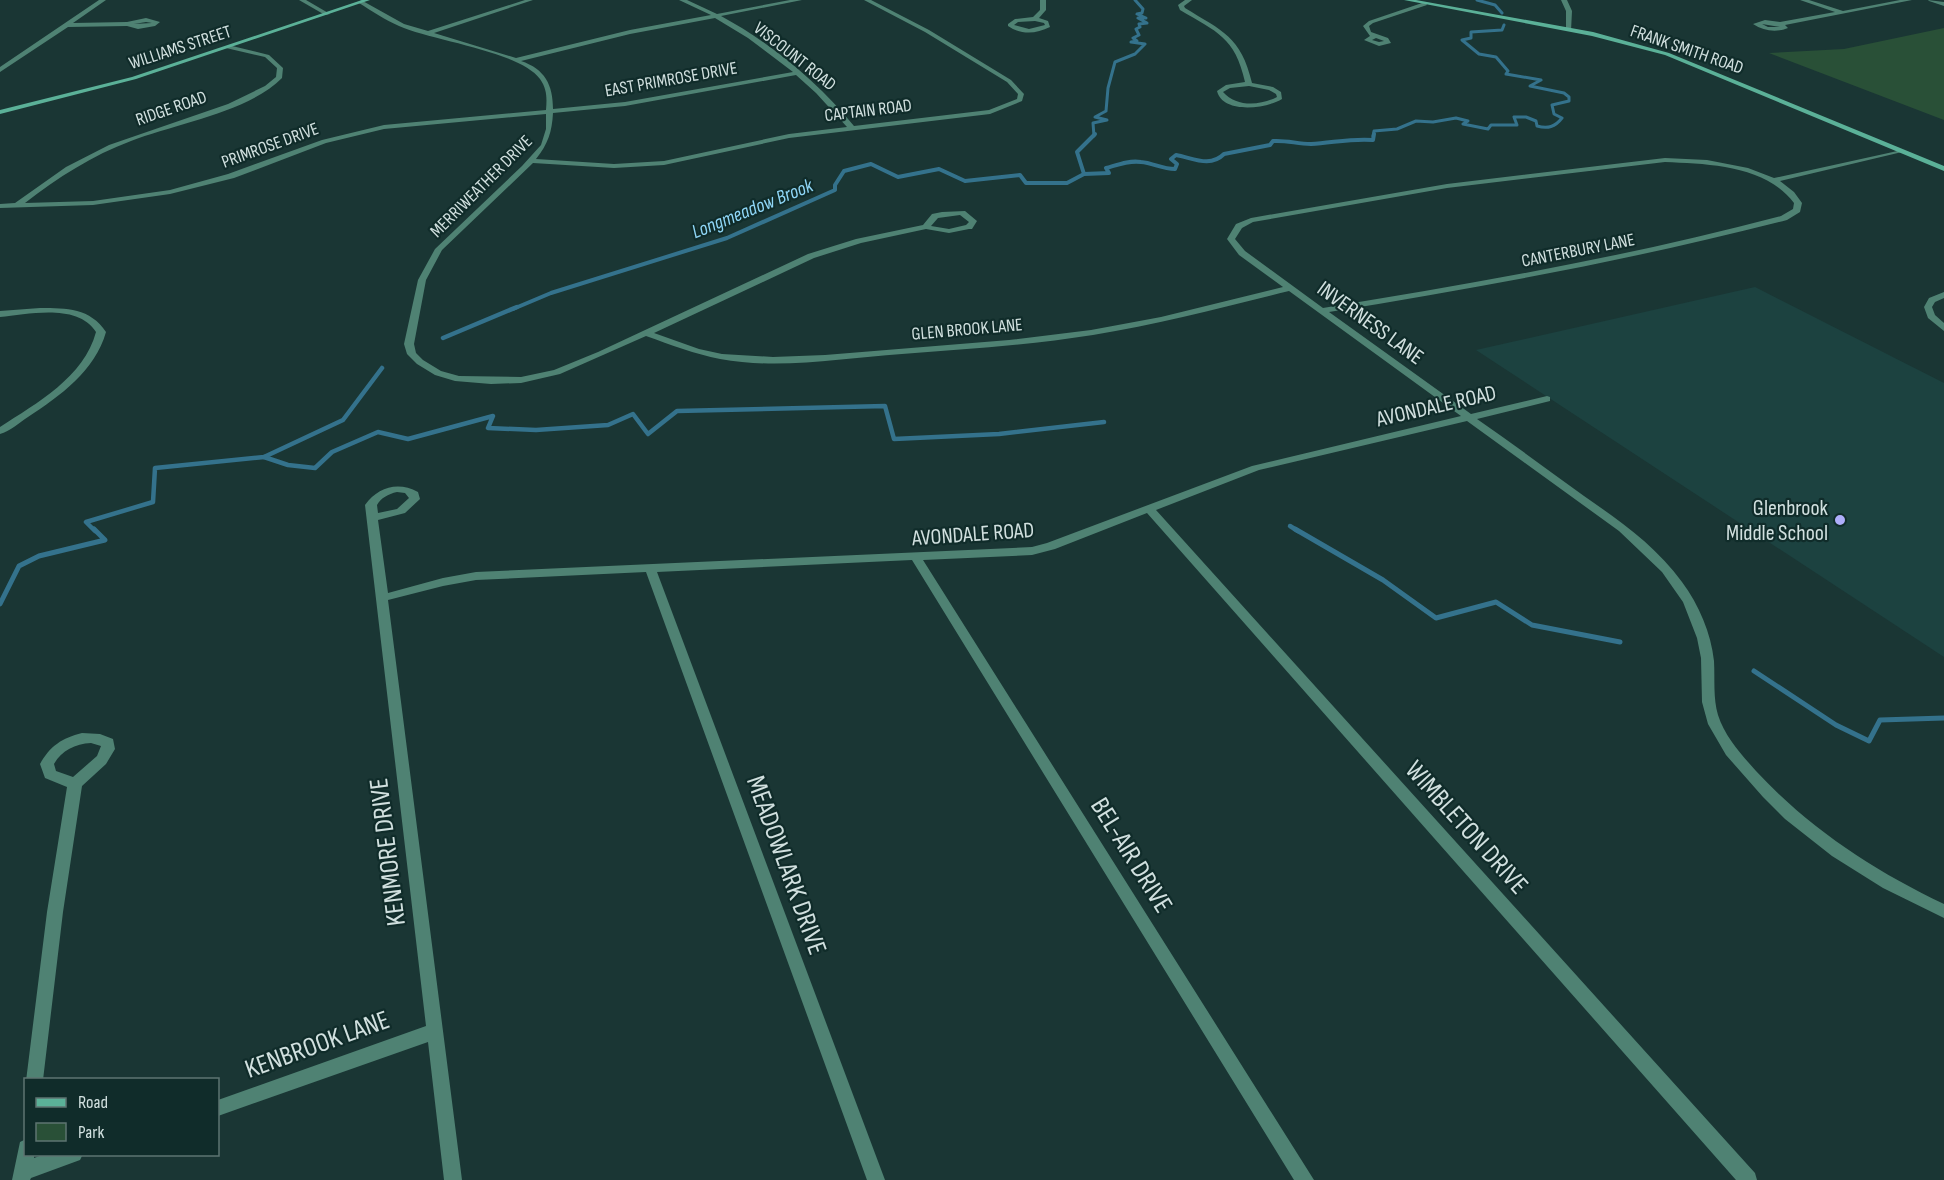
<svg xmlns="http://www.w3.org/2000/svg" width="1944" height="1180" viewBox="0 0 1944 1180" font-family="'Sofia Sans Condensed',sans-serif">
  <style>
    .built { fill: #1c4240 }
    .green { fill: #295037 }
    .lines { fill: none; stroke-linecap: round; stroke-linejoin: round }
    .stream-far3 { stroke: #34728c; stroke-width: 3 }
    .stream-far2 { stroke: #34728c; stroke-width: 4 }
    .stream-far1 { stroke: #34728c; stroke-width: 4.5 }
    .stream { stroke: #34728c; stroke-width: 5 }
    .street { fill: #4f8273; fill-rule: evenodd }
    .secondary { fill: #5bb198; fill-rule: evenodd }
    .poi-dot { fill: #aeaefb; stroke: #102c2a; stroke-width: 2 }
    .labels { text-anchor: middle; stroke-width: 4.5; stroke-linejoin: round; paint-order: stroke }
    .far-street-label { font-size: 18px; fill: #d1e0df; stroke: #102c2a }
    .far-water-label { font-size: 20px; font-style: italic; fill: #8fd6f6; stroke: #102c2a }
    .street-label { font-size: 22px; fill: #d1e0df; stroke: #102c2a }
    .poi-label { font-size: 22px; fill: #d1e0df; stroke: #102c2a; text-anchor: end }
    .near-street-label { font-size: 27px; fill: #d1e0df; stroke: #102c2a }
  </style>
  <rect width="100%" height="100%" fill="#1a3634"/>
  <path class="built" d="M1755 287 1944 383V657L1476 350Z"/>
  <path class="green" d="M1944 28V120L1769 53 1844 49Z"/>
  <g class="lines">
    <g class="stream-far3">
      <path d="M1477 0 1495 5 1502 13"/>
      <path d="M1094 136 1093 123 1107 120 1095 117 1106 111 1108 88 1115 62 1135 54 1145 44 1131 42 1137 41 1133 38 1139 35 1136 29 1140 27 1139 24 1147 23 1138 18H1146L1137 14 1142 13 1143 9 1135 0"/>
      <path d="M1373 136 1374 131 1397 129 1416 121 1433 122 1456 118 1468 121 1463 124 1488 129 1491 125H1517L1514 117H1526L1536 121 1537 126C1548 129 1555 127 1562 118L1554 114 1552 105 1569 101V97L1564 93 1530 86 1541 80 1506 74 1508 71 1496 57 1479 54 1462 40 1471 38V32L1502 30 1504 25"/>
    </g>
    <g class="stream-far2">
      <path d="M1084 174 1077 152 1095 134"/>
      <path d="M513 309 551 293 727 238 835 190V185L844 171 871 164 898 177 939 169 965 181 1020 175 1026 183H1067L1084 174 1109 173 1106 168C1117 165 1129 160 1141 162 1153 163 1162 169 1175 169L1177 164 1171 159 1176 155C1193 158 1210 168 1224 154L1270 145 1273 141C1287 140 1297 144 1311 144 1332 143 1352 138 1373 140L1374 134"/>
    </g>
    <g class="stream-far1">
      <path d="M443 338 517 307"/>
      <path d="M264 457 288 465 315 468 332 452 378 432 408 439 493 416 488 428 536 430 608 425 633 414 648 434 677 411 885 406 894 439 999 434 1104 422"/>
      <path d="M1290 526 1298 531"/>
      <path d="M95 531 86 522 153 502 155 468 264 457 343 420 382 368"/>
    </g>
    <g class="stream">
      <path d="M1295 529 1383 580 1436 618 1496 602 1532 625 1620 642"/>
      <path d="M0 604 19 566 39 556 105 540 94 529"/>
      <path d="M1754 671 1836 725 1869 741 1880 720 1944 718"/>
    </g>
    <g class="street">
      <path d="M99 0H106L73 23 127 22 146 18 160 22 155 26 138 29 127 26 68 27 0 72V67ZM146 22 152 23 134 24Z"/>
      <path d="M299 0H306L330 14 325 15Z"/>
      <path d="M361 0 404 24 428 31 525 0H533L434 33 516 58 630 30 711 15 679 0H687L717 14 790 0H802L721 16C771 43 818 82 854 126L989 110 1017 99 1018 94 1007 82 925 32 864 0H871L929 30 1011 80 1024 94 1022 101 990 114 789 138 664 165 614 168 533 163 442 250 426 280 414 344 416 353 423 360 441 371 459 376 521 377 554 370 598 352 808 254 856 239 923 225 932 214 942 212 965 211 977 221 972 229H969L949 233 926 229 861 243 814 258 654 333 699 349 722 354 773 357 825 355 1009 340 1091 330 1161 317 1283 287 1239 255 1227 239 1236 224 1251 218 1447 184 1665 158 1707 160 1748 168 1774 178 1902 150V152L1780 181 1794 192 1802 203 1800 212 1787 220C1636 259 1483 287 1329 312L1471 414 1547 396 1550 397V401L1477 419C1513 444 1548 470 1584 496 1620 521 1656 546 1682 582 1699 605 1711 633 1714 661 1715 680 1713 698 1718 715 1725 737 1741 754 1756 771 1810 829 1873 870 1944 904V918L1883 888 1832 856 1785 819 1763 797 1726 755 1708 724 1702 702 1701 658 1697 638 1683 602 1662 572 1619 531 1467 421 1259 470 1156 510 1755 1173 1757 1180H1736L1147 513 1055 549 1032 555 923 560 1314 1180H1294L912 560 657 572 885 1180H867L646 572 476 580 443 586 388 600 462 1180H444L428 1042 218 1116V1100L426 1026 365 505C378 487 398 481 418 492L420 499 405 513 378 520 388 593 443 578 476 572 1032 547 1047 543 1252 466 1461 416 1289 291C1224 307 1159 324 1093 335 1030 345 966 349 902 354 842 358 780 370 720 359 695 354 671 345 646 336L560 374 521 383 491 384 455 381 435 375 417 364 407 354 404 344 418 280 435 249 522 166 541 145 546 129V114L384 129 326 143 234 178 170 194 93 205 0 208V204L15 203 66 167 109 145 228 104 265 86 276 77 277 68 265 57 226 48 228 45 269 55 283 68 282 78C249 112 175 124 131 141 93 155 57 178 25 203L93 201 170 190 228 174 322 140 384 125 546 110C547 98 547 89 540 79 519 51 433 41 399 26 385 20 372 11 359 3ZM715 18 748 38 793 72 625 102 553 109C553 85 545 69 521 61L630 34ZM796 75 816 93 847 127 789 134 664 161 614 164 536 159C548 144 552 132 553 113L625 106ZM1665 162C1709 164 1765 165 1794 203L1793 209 1781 216C1630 256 1477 283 1323 308L1245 251 1235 239 1242 228 1253 222 1447 188ZM960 215 969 222 966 225 949 229 931 226 938 218ZM397 492 405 493 409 498 397 509 378 513 377 505C381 498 388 494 397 492Z"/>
      <path d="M1040 0H1046V10L1039 18 1048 21 1050 27C1036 34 1021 35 1008 26V24L1015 19 1033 17 1040 10ZM1035 21 1044 23 1045 25 1029 29 1014 25 1018 22Z"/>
      <path d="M1185 0H1192L1184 6 1185 8C1222 31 1241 36 1252 83L1273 87 1281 92 1282 99C1265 109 1223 114 1217 91L1226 85 1245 82C1235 37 1217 32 1180 10L1178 5ZM1249 86 1269 90 1276 94 1277 97C1260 106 1236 107 1223 92L1230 88Z"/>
      <path d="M1561 0H1567L1572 11 1571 31 1566 30V11Z"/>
      <path d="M1800 0H1809L1843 11 1900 0H1912L1785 25 1788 28C1776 33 1764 31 1753 24L1765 20 1780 22 1835 12ZM1762 24 1780 27H1768Z"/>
      <path d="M1928 0 1944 2V6L1929 1Z"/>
      <path d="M1425 2 1427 5 1373 23 1369 26 1371 32 1388 38 1391 43 1379 46 1364 40 1370 36 1363 26 1369 21ZM1376 38 1384 41 1379 42 1372 40Z"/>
      <path d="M1944 292V298L1935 302 1932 307 1935 315 1944 323V331L1928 318 1924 307 1929 298Z"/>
      <path d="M40 308C67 308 90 308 106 332 95 371 60 396 28 417 19 423 10 431 0 434V427C37 403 84 377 96 332 78 303 29 314 0 317V311Z"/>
      <path d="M82 733 100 734 113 739 115 749 106 764 82 786 63 912 43 1080 26 1081 47 912 67 787 45 778 40 764C50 746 62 738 82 733ZM91 743 101 746 97 756 73 777 56 771 54 764C62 750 75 744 91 743Z"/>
      <path d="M26 1139V1154H34V1158L45 1154H83L80 1160 31 1178 30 1180H12L20 1142Z"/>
    </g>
    <g class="secondary">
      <path d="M362 0H370L136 79 0 114V110L132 77Z"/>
      <path d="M1404 0H1416L1593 32 1669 53 1944 166V171L1665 55 1592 36Z"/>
    </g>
  </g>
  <circle class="poi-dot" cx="1840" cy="520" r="6"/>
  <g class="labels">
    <g class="far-street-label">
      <text transform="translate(180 47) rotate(-18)" y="6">WILLIAMS STREET</text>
      <text transform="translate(1687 49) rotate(19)" y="6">FRANK SMITH ROAD</text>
      <text transform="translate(795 56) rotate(38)" y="6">VISCOUNT ROAD</text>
      <text transform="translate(671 79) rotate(-10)" y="6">EAST PRIMROSE DRIVE</text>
      <text transform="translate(171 108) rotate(-19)" y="6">RIDGE ROAD</text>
      <text transform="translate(868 110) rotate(-7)" y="6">CAPTAIN ROAD</text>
      <text transform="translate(270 145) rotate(-20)" y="6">PRIMROSE DRIVE</text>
      <text transform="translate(481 186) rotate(-45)" y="6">MERRIWEATHER DRIVE</text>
      <text transform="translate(1578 250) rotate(-11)" y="6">CANTERBURY LANE</text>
      <text transform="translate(967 329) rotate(-5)" y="6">GLEN BROOK LANE</text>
    </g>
    <g class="far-water-label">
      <text transform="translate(752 208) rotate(-22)" y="7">Longmeadow Brook</text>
    </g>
    <g class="street-label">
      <text transform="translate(1371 322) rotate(36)" y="8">INVERNESS LANE</text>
      <text transform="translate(1436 405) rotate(-13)" y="8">AVONDALE ROAD</text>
      <text transform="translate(973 533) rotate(-4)" y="8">AVONDALE ROAD</text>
    </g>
    <g class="poi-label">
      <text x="1828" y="515">Glenbrook<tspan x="1828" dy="25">Middle School</tspan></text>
    </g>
    <g class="near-street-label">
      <text transform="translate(1467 827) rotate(48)" y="9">WIMBLETON DRIVE</text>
      <text transform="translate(387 852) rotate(-97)" y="9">KENMORE DRIVE</text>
      <text transform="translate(1132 855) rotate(58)" y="9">BEL-AIR DRIVE</text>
      <text transform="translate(787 865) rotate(70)" y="9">MEADOWLARK DRIVE</text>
      <text transform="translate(317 1044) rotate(-20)" y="9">KENBROOK LANE</text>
    </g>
  </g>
  <rect x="24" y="1078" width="195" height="78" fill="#102c2a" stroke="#5d7472" stroke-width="1.5"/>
  <rect x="36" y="1098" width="30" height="9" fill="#5bb198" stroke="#5d7472" stroke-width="1.5"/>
  <text x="78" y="1108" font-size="18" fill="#d1e0df">Road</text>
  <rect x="36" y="1123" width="30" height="18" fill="#295037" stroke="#5d7472" stroke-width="1.5"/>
  <text x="78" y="1138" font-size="18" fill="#d1e0df">Park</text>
</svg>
